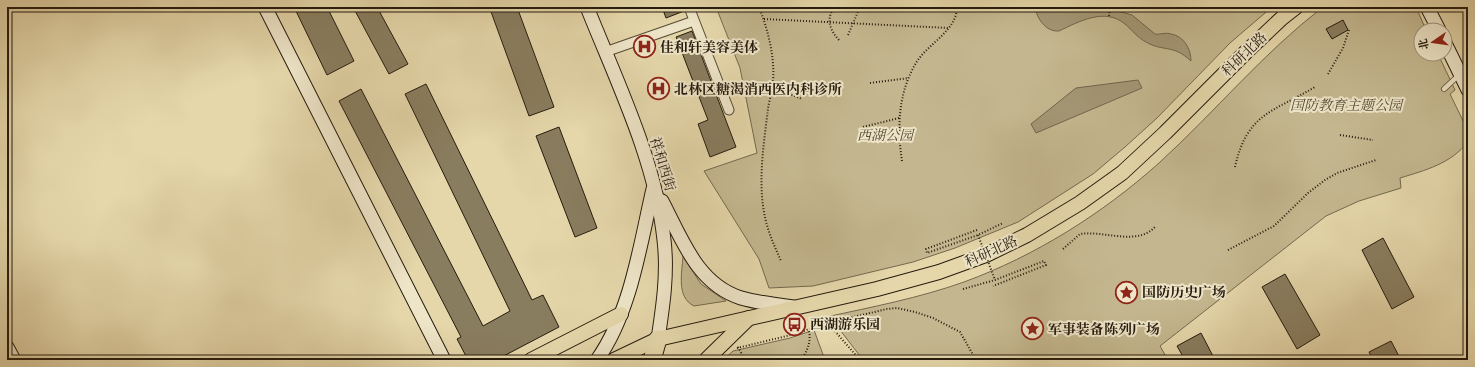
<svg xmlns="http://www.w3.org/2000/svg" width="1475" height="367" viewBox="0 0 1475 367" font-family="'IM FELL Great Primer','Noto Serif SC',serif">
  <style>
    .green { fill: #c4b78f; stroke: #74694e }
    .water { fill: #a49775; stroke: #71654c }
    .building { fill: #897d5f; stroke: #251b0e }
    .lines { fill: none; stroke-linecap: round; stroke-linejoin: round }
    .lane-casing { stroke: #554a35; stroke-width: 6 }
    .street-casing { stroke: #554a35; stroke-width: 11 }
    .secondary-casing { stroke: #251b0e; stroke-width: 15 }
    .primary-casing { stroke: #251b0e; stroke-width: 16 }
    .highway-casing { stroke: #251b0e; stroke-width: 19 }
    .path { stroke: #251b0e; stroke-width: 2; stroke-dasharray: 1 2; stroke-linecap: butt }
    .lane { stroke: #eee5c8; stroke-width: 4.5 }
    .street { stroke: #eee5c8; stroke-width: 9 }
    .secondary { stroke: #eee5c8; stroke-width: 13 }
    .primary { stroke: #e5d7aa; stroke-width: 14 }
    .highway { stroke: #e5d7aa; stroke-width: 17 }
    .path-bridge { stroke: #251b0e; stroke-width: 2; stroke-dasharray: 1 2; stroke-linecap: butt }
    .labels { text-anchor: middle; stroke-width: 4; stroke-linejoin: round; paint-order: stroke }
    .poi-label { font-size: 14px; font-weight: bold; fill: #251b0e; stroke: #eee5c8; text-anchor: start }
    .street-label { font-size: 14px; fill: #251b0e; stroke: #eee5c8 }
    .park-label { font-size: 14px; font-style: italic; fill: #554a35; stroke: #eee5c8 }
  </style>
  <rect width="100%" height="100%" fill="#e5d7aa"/>
  <filter id="stains"><feTurbulence type="fractalNoise" baseFrequency=".005" numOctaves="4"/><feColorMatrix values="0 0 0 0 .2 0 0 0 0 .09 0 0 0 0 .02 0 0 0 .5 -.17"/></filter>
  <radialGradient id="worn" r=".72"><stop offset=".6" stop-color="#630" stop-opacity="0"/><stop offset="1" stop-color="#630" stop-opacity=".3"/></radialGradient>
  <g class="green">
    <path d="M716 7H1272L1230 43 1157 118 1125 147 1093 174 1018 222 955 248 913 262 813 286 769 288 759 259 704 171 757 153 740 68Z"/>
    <path d="M1323 7H1416L1426 30H1421V54H1438L1455 90 1450 94 1468 131V142C1450 164 1426 170 1400 178L1401 188 1359 201 1326 216 1160 346 1168 360H863L837 326 826 317C872 307 919 298 964 282 1035 256 1102 214 1159 163 1215 112 1263 53 1323 7Z"/>
    <path d="M683 256 701 284 726 301 694 306C676 297 682 273 683 256Z"/>
    <path d="M814 330 825 360H723L733 351 790 338Z"/>
  </g>
  <g class="water">
    <path d="M1035 7H1078L1114 10 1132 15 1155 34C1160 35 1166 32 1171 34 1184 36 1191 49 1191 61 1173 44 1163 52 1146 42 1138 38 1132 30 1125 24 1105 7 1078 22 1059 31 1046 32 1037 19 1035 7Z"/>
    <path d="M1138 80 1142 88 1036 133 1031 124 1076 88Z"/>
  </g>
  <g class="building">
    <path d="M294 7H327L354 61 327 75Z"/>
    <path d="M353 7H377L408 64 389 74Z"/>
    <path d="M495 7H517L554 107 529 116 490 9Z"/>
    <path d="M662 7H683L684 11 666 18Z"/>
    <path d="M1343 20 1348 30 1332 39 1326 29Z"/>
    <path d="M692 31 736 147 710 157 698 124 708 120 676 37Z"/>
    <path d="M426 84 532 300 543 295 559 327 496 360H468L457 339 461 337 339 101 361 89 483 326 510 311 405 94Z"/>
    <path d="M559 127 597 228 575 237 536 136Z"/>
    <path d="M1383 238 1414 297 1392 309 1362 250Z"/>
    <path d="M1285 274 1320 335 1297 349 1262 287Z"/>
    <path d="M1201 333 1215 360H1185L1177 346Z"/>
    <path d="M1391 341 1401 360H1373L1369 352Z"/>
  </g>
  <g class="lines">
    <defs>
      <path id="lane" d="M1444 89 1459 75"/>
      <g id="street">
        <path d="M689 7 729 110"/>
        <path d="M605 52 694 21"/>
      </g>
      <g id="secondary">
        <path d="M265 7 444 360"/>
        <path d="M587 7C616 80 656 161 664 240 668 273 663 306 658 339"/>
        <path d="M1427 7 1439 30"/>
        <path d="M1445 43 1468 90"/>
        <path d="M662 201C682 239 697 284 741 298 758 303 776 304 793 307"/>
        <path d="M7 347 14 360"/>
        <path d="M597 360C631 312 640 245 653 189"/>
      </g>
      <g id="primary">
        <path d="M531 360 621 314"/>
        <path d="M614 360 658 339 877 289 939 272 986 255 1027 235 1080 203 1122 173 1165 133 1246 52 1282 18 1296 7"/>
        <path d="M706 360 749 318"/>
      </g>
      <path id="highway" d="M652 360 658 339"/>
    </defs>
    <use href="#lane" class="lane-casing"/>
    <use href="#street" class="street-casing"/>
    <use href="#secondary" class="secondary-casing"/>
    <use href="#primary" class="primary-casing"/>
    <use href="#highway" class="highway-casing"/>
    <g class="path">
      <path d="M759 7C768 30 775 57 773 82 773 91 769 100 768 109 764 142 758 179 764 212 767 230 774 245 781 261"/>
      <path d="M835 7C825 18 830 31 840 41"/>
      <path d="M1252 7 1261 9"/>
      <path d="M1109 16 1110 9"/>
      <path d="M764 19 949 28"/>
      <path d="M848 35 860 7"/>
      <path d="M1328 74 1343 48 1349 30"/>
      <path d="M870 83 909 78"/>
      <path d="M772 87 802 99"/>
      <path d="M863 127 899 118"/>
      <path d="M1340 135 1373 140"/>
      <path d="M902 161C897 128 898 93 916 63 927 44 957 31 957 7"/>
      <path d="M1235 167C1247 113 1273 112 1315 87"/>
      <path d="M977 230 926 249 927 253 978 235 1003 223"/>
      <path d="M1063 249 1080 234C1105 230 1137 247 1156 226"/>
      <path d="M1228 250 1274 226 1308 193 1325 180 1337 173 1376 160"/>
      <path d="M963 289 995 280 1044 261 1046 265 993 286"/>
      <path d="M828 323 887 309 897 308 915 312 933 318 960 332 976 360"/>
      <path d="M738 347 745 360"/>
      <path d="M737 348 791 335 828 323 860 360"/>
      <path d="M801 360C808 350 811 342 809 330"/>
    </g>
    <use href="#lane" class="lane"/>
    <use href="#street" class="street"/>
    <use href="#secondary" class="secondary"/>
    <use href="#primary" class="primary"/>
    <use href="#highway" class="highway"/>
    <path class="path-bridge" d="M978 235 995 280"/>
  </g>
  <defs>
    <symbol id="hospital-ring" viewBox="-11 -11 22 22"><circle r="9.5" fill="#eee5c8" stroke="#8f2418" stroke-width="1.5"/><path d="M-5-5h3v3.5h4V-5h3V5h-3V1.5h-4V5h-3Z" fill="#8f2418"/></symbol>
    <symbol id="sight-ring" viewBox="-11 -11 22 22"><circle r="9.5" fill="#eee5c8" stroke="#8f2418" stroke-width="1.5"/><path d="M0-6L1.8-2.2L6-1.7L2.9 1.2L3.7 5.4L0 3.3L-3.7 5.4L-2.9 1.2L-6-1.7L-1.8-2.2Z" fill="#8f2418"/></symbol>
    <symbol id="bus-ring" viewBox="-11 -11 22 22"><circle r="9.5" fill="#eee5c8" stroke="#8f2418" stroke-width="1.5"/><path d="M-5-6H5V4H4V6H2V4H-2V6H-4V4H-5ZM-3.5-4V0h7V-4ZM-3.5 1.2v1.5H-2V1.2ZM2 1.2v1.5H3.5V1.2Z" fill="#8f2418"/></symbol>
  </defs>
  <g fill-rule="evenodd">
    <use href="#hospital-ring" x="632" y="34" width="25" height="25"/>
    <use href="#hospital-ring" x="646" y="76" width="25" height="25"/>
    <use href="#sight-ring" x="1114" y="280" width="25" height="25"/>
    <use href="#bus-ring" x="782" y="312" width="25" height="25"/>
    <use href="#sight-ring" x="1020" y="316" width="25" height="25"/>
  </g>
  <g class="labels">
    <g class="poi-label">
      <text x="660" y="52">佳和轩美容美体</text>
      <text x="674" y="94">北林区糖渴消西医内科诊所</text>
      <text x="1142" y="297">国防历史广场</text>
      <text x="810" y="329">西湖游乐园</text>
      <text x="1048" y="334">军事装备陈列广场</text>
    </g>
    <g class="street-label">
      <text transform="translate(1244 54) rotate(-44)" y="5">科研北路</text>
      <text transform="translate(663 164) rotate(73)" y="5">祥和西街</text>
      <text transform="translate(991 251) rotate(-24)" y="5">科研北路</text>
    </g>
    <g class="park-label">
      <text x="1346" y="110">国防教育主题公园</text>
      <text x="885" y="140">西湖公园</text>
    </g>
  </g>
  <rect width="1475" height="367" fill="none" stroke="#e5d7aa" stroke-width="24"/>
  <rect x="8" y="8" width="1459" height="351" fill="none" stroke="#251b0e" stroke-width="2"/>
  <rect x="12" y="12" width="1451" height="343" fill="none" stroke="#251b0e"/>
  <g transform="translate(1433 42) rotate(257)"><circle r="19" fill="#eee5c8" stroke="#9e947e"/>
  <path d="M0-3L7 15L0 10L-7 15Z" fill="#8f2418"/>
  <text y="-6" font-size="11" font-weight="bold" text-anchor="middle" fill="#251b0e">北</text>
  </g>
  <rect width="100%" height="100%" filter="url(#stains)"/>
  <rect width="100%" height="100%" fill="url(#worn)"/>
</svg>
